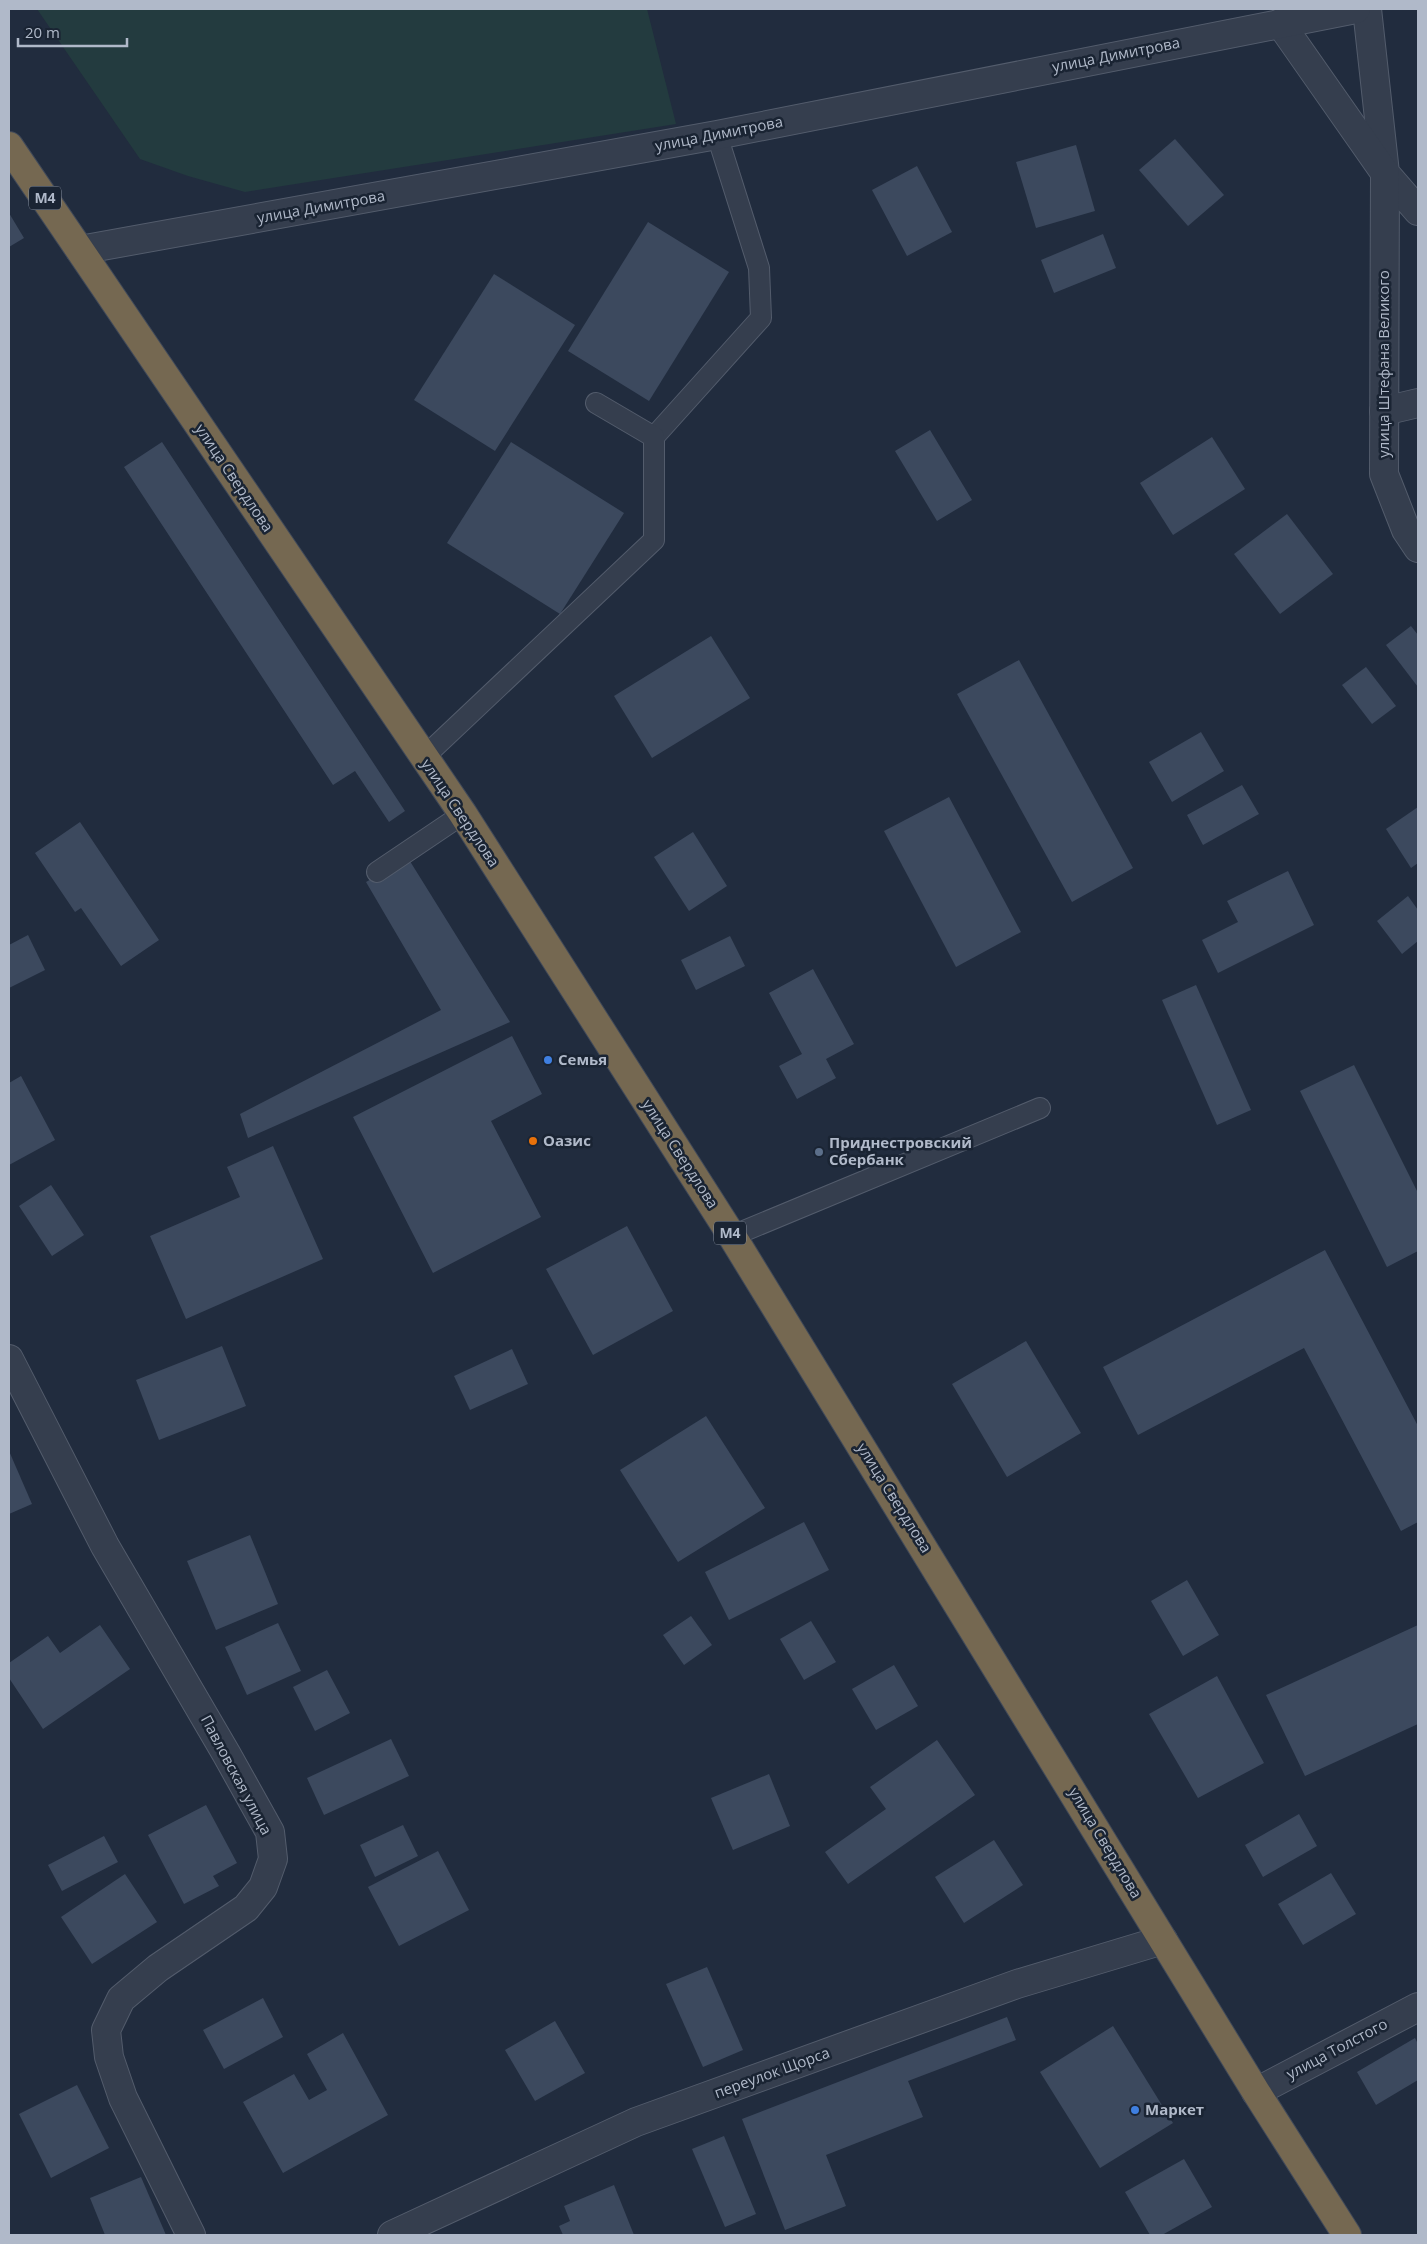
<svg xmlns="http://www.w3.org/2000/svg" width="1427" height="2244" viewBox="0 0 1427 2244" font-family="'Open Sans',sans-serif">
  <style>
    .green { fill: #233b3f }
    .building { fill: #3c495e }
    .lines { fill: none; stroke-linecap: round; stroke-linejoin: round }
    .lane-casing { stroke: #535c6c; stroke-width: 22 }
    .street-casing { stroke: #535c6c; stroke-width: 30 }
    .highway-casing { stroke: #404959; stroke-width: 30 }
    .lane { stroke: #353e4e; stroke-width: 20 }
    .street { stroke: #353e4e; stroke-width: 28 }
    .highway { stroke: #756851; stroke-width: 28 }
    .shop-dot { fill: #3f7fe0; stroke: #1a2433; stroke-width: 2 }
    .food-dot { fill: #e8710a; stroke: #1a2433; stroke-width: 2 }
    .service-dot { fill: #5c6f8a; stroke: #1a2433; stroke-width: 2 }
    .labels { text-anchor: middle; stroke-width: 5; stroke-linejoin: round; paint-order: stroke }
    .shield { fill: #1a2433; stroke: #838c9c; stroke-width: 1 }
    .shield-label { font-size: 14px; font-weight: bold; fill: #b0b9c9 }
    .street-label { font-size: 15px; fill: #b0b9c9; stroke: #1a2433 }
    .poi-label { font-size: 15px; font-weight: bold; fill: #b0b9c9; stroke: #1a2433; text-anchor: start }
  </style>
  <rect width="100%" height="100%" fill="#212c3e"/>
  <path class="green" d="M37 9H647L676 124 245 192 188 176 140 159Z"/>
  <g class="building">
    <path d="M1175 139 1224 195 1188 226 1139 170Z"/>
    <path d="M1076 145 1095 211 1036 228 1016 162Z"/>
    <path d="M917 166 952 232 907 256 872 190Z"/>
    <path d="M9 213 24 238 9 247Z"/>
    <path d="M648 222 729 272 649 401 568 351Z"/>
    <path d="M1103 234 1116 268 1054 293 1041 260Z"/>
    <path d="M494 274 575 325 495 451 414 400Z"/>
    <path d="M930 430 972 500 937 521 895 451Z"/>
    <path d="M1212 437 1245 489 1173 535 1140 483Z"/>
    <path d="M162 442 405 811 389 822 355 771 333 785 124 467Z"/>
    <path d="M511 442 624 513 560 614 447 543Z"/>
    <path d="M1287 514 1333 574 1280 614 1234 554Z"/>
    <path d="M1411 626 1418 635V687L1386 645Z"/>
    <path d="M711 636 750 698 652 758 614 696Z"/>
    <path d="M1019 660 1133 868 1072 902 957 694Z"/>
    <path d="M1366 667 1396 706 1372 724 1342 685Z"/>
    <path d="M1201 732 1224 771 1172 802 1149 762Z"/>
    <path d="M1242 785 1259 814 1203 845 1187 815Z"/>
    <path d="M949 797 1021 932 956 967 884 831Z"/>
    <path d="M1418 807V863L1411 868 1386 829Z"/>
    <path d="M80 822 159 940 121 966 81 908 75 912 35 853Z"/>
    <path d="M693 832 727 886 689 911 654 857Z"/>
    <path d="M408 858 510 1022 248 1138 240 1114 441 1010 366 882Z"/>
    <path d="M1288 871 1314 925 1218 973 1202 940 1238 922 1227 901Z"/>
    <path d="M1408 896 1418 910V941L1402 954 1377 921Z"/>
    <path d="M28 935 45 970 9 988V945Z"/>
    <path d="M730 936 745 966 696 990 681 960Z"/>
    <path d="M813 969 854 1044 826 1059 836 1078 797 1099 779 1066 802 1054 769 993Z"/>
    <path d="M1196 985 1251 1110 1217 1125 1162 1000Z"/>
    <path d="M512 1036 542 1094 491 1121 541 1217 433 1273 353 1117Z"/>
    <path d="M1354 1065 1418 1193V1251L1387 1267 1300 1091Z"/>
    <path d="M21 1076 55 1140 9 1165V1083Z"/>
    <path d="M273 1146 323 1259 186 1319 150 1236 240 1197 227 1167Z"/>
    <path d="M51 1185 84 1235 52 1256 19 1206Z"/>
    <path d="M627 1226 673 1311 593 1355 546 1269Z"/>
    <path d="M1325 1250 1418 1426V1522L1401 1531 1304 1348 1138 1435 1103 1367Z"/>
    <path d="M1026 1341 1081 1433 1007 1477 952 1384Z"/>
    <path d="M222 1346 246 1406 159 1440 136 1380Z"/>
    <path d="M512 1349 528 1384 470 1410 454 1376Z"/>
    <path d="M706 1416 765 1508 678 1562 620 1470Z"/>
    <path d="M9 1451 32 1504 9 1514Z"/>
    <path d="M804 1522 829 1570 729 1620 705 1572Z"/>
    <path d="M250 1535 278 1604 216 1630 187 1561Z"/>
    <path d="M1187 1580 1219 1635 1183 1656 1151 1601Z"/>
    <path d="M691 1616 712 1645 684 1665 663 1635Z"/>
    <path d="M811 1621 836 1662 804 1680 780 1639Z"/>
    <path d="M278 1623 301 1671 247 1695 225 1647Z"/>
    <path d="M100 1625 130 1669 43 1729 9 1678V1663L48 1636 60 1653Z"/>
    <path d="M1418 1625V1724L1305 1776 1266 1695Z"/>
    <path d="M894 1665 918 1706 876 1730 852 1689Z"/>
    <path d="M327 1670 350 1713 315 1731 293 1687Z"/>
    <path d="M1217 1676 1264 1763 1198 1798 1149 1714Z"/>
    <path d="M391 1739 409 1776 324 1815 307 1778Z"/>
    <path d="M937 1740 975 1795 848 1884 825 1852 886 1809 870 1787Z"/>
    <path d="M769 1774 790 1826 733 1850 711 1798Z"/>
    <path d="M206 1805 237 1863 213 1876 219 1886 184 1904 148 1835Z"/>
    <path d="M1299 1814 1317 1846 1263 1877 1245 1845Z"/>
    <path d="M403 1825 418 1856 375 1877 360 1845Z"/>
    <path d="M104 1836 118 1862 62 1891 48 1865Z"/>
    <path d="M994 1840 1023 1885 964 1923 935 1877Z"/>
    <path d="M438 1851 469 1910 399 1946 368 1887Z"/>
    <path d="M1331 1873 1356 1914 1303 1945 1278 1904Z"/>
    <path d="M125 1874 157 1922 92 1964 61 1917Z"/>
    <path d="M707 1967 743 2050 703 2067 666 1984Z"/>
    <path d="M263 1998 283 2037 224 2069 203 2030Z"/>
    <path d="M1007 2017 1016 2040 908 2081 923 2117 826 2155 846 2206 785 2230 742 2119Z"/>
    <path d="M555 2021 585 2073 535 2101 505 2050Z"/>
    <path d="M1113 2026 1173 2123 1100 2168 1040 2072Z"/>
    <path d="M343 2033 388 2115 283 2173 243 2102 294 2074 309 2100 327 2090 307 2054Z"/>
    <path d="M1415 2038 1418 2044V2080L1376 2105 1357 2072Z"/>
    <path d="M77 2085 109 2148 51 2178 19 2114Z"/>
    <path d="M724 2136 756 2214 725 2227 692 2149Z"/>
    <path d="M1184 2159 1212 2207 1162 2235H1150L1125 2192Z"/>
    <path d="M141 2177 166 2235H105L90 2198Z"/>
    <path d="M614 2185 634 2235H563L559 2226 570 2221 564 2206Z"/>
  </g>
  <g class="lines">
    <defs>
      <g id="lane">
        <path d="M654 437 761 318 759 268 717 135"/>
        <path d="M423 758 654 540V437L596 403"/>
        <path d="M377 872 463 814"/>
        <path d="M732 1236 1040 1108"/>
      </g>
      <g id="street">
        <path d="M1367 9 1385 173 1418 211"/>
        <path d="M1280 23 1385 173 1384 474 1406 530 1418 548"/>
        <path d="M80 250 717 135 1356 9"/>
        <path d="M1384 411 1418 403"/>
        <path d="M9 1359 105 1546 227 1755 270 1832 273 1859 263 1887 246 1908 158 1968 121 1999 106 2030 109 2057 123 2098 191 2235"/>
        <path d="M1256 2092 1418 2007"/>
        <path d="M392 2235 636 2122 1017 1984 1163 1940"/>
      </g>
      <path id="highway" d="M9 146 463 814 732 1236 1256 2092 1347 2235"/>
    </defs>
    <use href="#lane" class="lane-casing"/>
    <use href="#street" class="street-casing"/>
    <use href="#highway" class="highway-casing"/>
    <use href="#lane" class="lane"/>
    <use href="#street" class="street"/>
    <use href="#highway" class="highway"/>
  </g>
  <g class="shop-dot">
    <circle cx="548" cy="1060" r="5"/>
    <circle cx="1135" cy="2110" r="5"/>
  </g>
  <circle class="food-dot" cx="533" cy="1141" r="5"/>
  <circle class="service-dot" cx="819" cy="1152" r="5"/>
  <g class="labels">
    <g class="shield">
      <rect x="29" y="186.5" width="32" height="23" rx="4"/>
      <rect x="714" y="1221.5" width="32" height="23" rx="4"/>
    </g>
    <g class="shield-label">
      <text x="45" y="203">M4</text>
      <text x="730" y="1238">M4</text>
    </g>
    <g class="street-label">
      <text transform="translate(1116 55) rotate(-11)" y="5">улица Димитрова</text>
      <text transform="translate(719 134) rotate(-11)" y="5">улица Димитрова</text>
      <text transform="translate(321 207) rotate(-10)" y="5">улица Димитрова</text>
      <text transform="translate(1384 364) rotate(-90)" y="5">улица Штефана Великого</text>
      <text transform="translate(234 478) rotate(56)" y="5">улица Свердлова</text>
      <text transform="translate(460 813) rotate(56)" y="5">улица Свердлова</text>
      <text transform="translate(680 1154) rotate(57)" y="5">улица Свердлова</text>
      <text transform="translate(894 1498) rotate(58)" y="5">улица Свердлова</text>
      <text transform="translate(236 1775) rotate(62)" y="5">Павловская улица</text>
      <text transform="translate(1105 1843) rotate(59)" y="5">улица Свердлова</text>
      <text transform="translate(1337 2049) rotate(-28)" y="5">улица Толстого</text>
      <text transform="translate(772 2073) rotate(-20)" y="5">переулок Щорса</text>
    </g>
    <g class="poi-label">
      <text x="558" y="1065">Семья</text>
      <text x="543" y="1146">Оазис</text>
      <text x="829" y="1148">Приднестровский<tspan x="829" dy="17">Сбербанк</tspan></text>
      <text x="1145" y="2115">Маркет</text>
    </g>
  </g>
  <rect width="1427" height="2244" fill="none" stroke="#b0b9c9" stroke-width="20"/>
  <path d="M18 38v8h109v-8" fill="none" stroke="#b0b9c9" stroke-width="2.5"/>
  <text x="25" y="38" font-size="15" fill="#b0b9c9" stroke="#1a2433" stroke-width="4" paint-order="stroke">20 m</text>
</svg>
